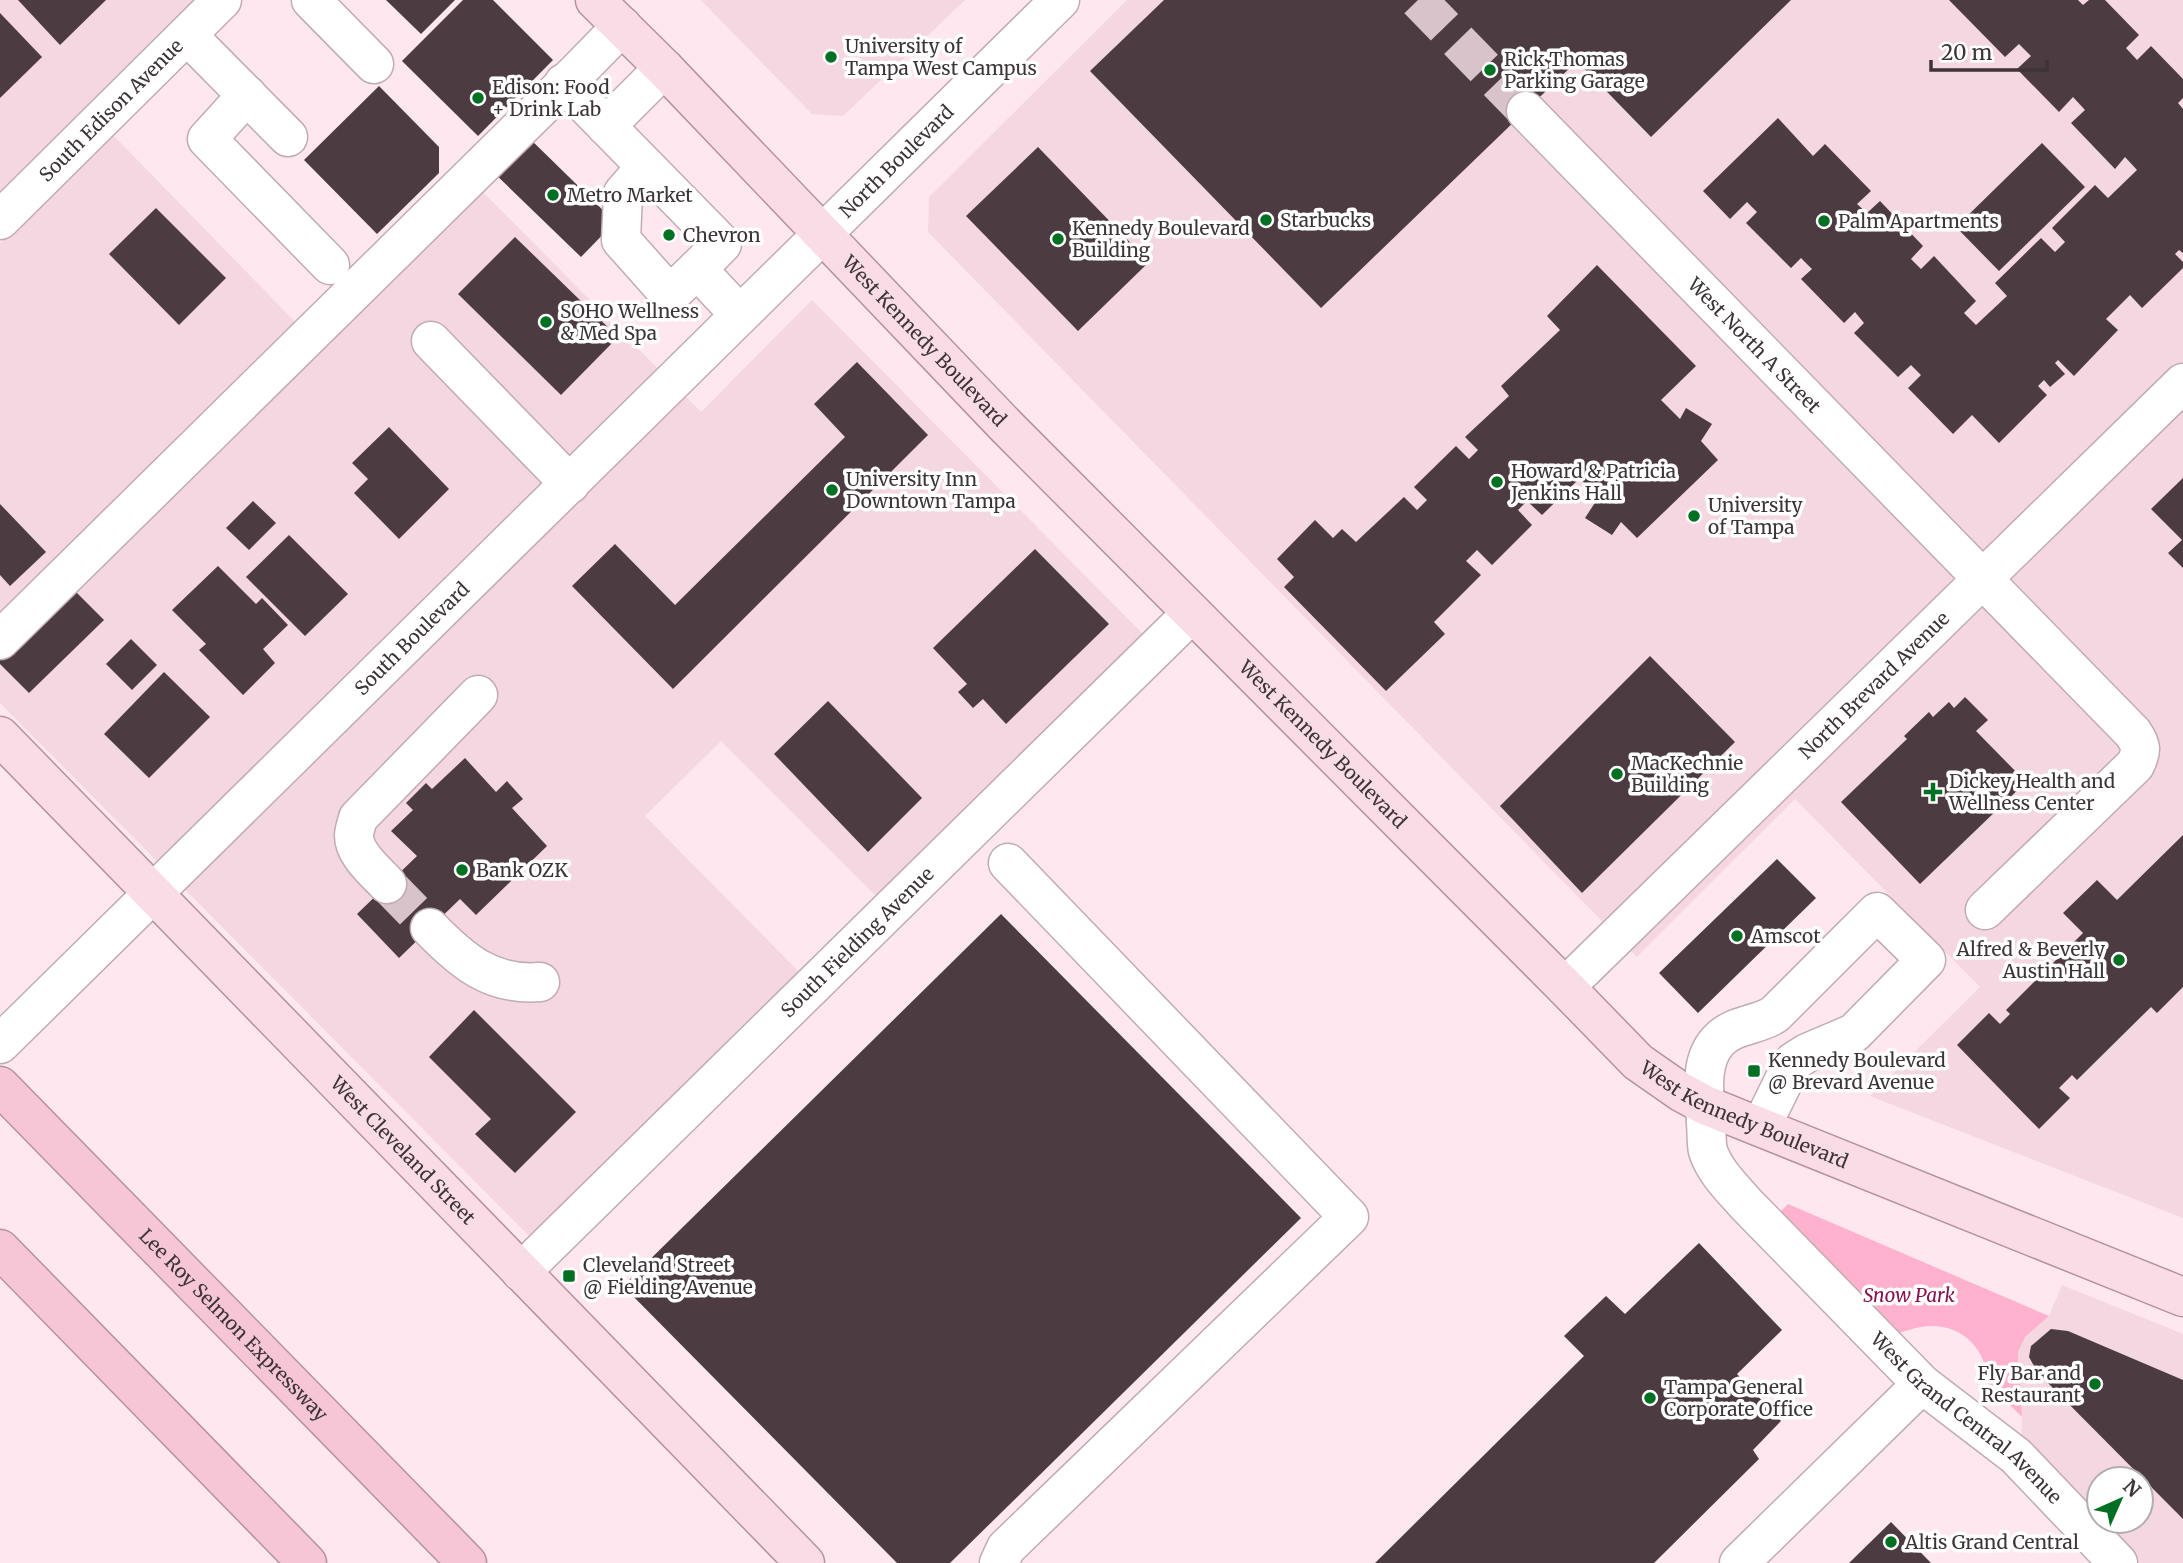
<svg xmlns="http://www.w3.org/2000/svg" width="2183" height="1563" viewBox="0 0 2183 1563" font-family="Merriweather,serif">
  <style>
    .built { fill: #f4d7e1; fill-rule: evenodd }
    .green { fill: #ffb1cd }
    .building { fill: #4c3b40 }
    .lines { fill: none; stroke-linecap: round; stroke-linejoin: round }
    .minor-tunnel { stroke: #d7c3c9; stroke-width: 38; stroke-dasharray: 38 19; stroke-linecap: butt }
    .minor-casing { stroke: #c1acb3; stroke-width: 41 }
    .major-casing { stroke: #b5929e; stroke-width: 41 }
    .highway-casing { stroke: #b5929e; stroke-width: 41 }
    .minor { stroke: #fff; stroke-width: 38 }
    .major { stroke: #fadce6; stroke-width: 38 }
    .highway { stroke: #f6c5d6; stroke-width: 38 }
    .poi-dot { fill: #027022; stroke: #fff; stroke-width: 2.5 }
    .labels { text-anchor: middle; stroke-width: 7; stroke-linejoin: round; paint-order: stroke }
    .poi-label { font-size: 19px; fill: #3c3437; stroke: #fff; text-anchor: start }
    .street-label { font-size: 19px; fill: #3c3437; stroke: #fff }
    .park-label { font-size: 19px; font-style: italic; fill: #87114e; stroke: #fff }
  </style>
  <rect width="100%" height="100%" fill="#fee7ee"/>
  <g class="built">
    <path d="M0 0H210L0 210Z"/>
    <path d="M701 0H965L843 116 812 114Z"/>
    <path d="M1127 0H2183V1218L1870 1096 1980 987 1795 799 1637 957 928 232 929 197Z"/>
    <path d="M112 134 304 331 465 174 701 412 812 300 1143 634 881 901 721 741 645 816 802 975 535 1242 0 703V243Z"/>
    <path d="M2062 1285 2183 1334V1563H2119L2021 1455 2022 1417 2018 1352 2025 1337 2049 1316ZM2099 1479H2141V1521H2099Z"/>
  </g>
  <path class="green" d="M1788 1204 2049 1316 2025 1337 2018 1352 2022 1417 1988 1383C1987 1347 1958 1320 1921 1327 1914 1328 1906 1331 1899 1333L1780 1212Z"/>
  <g class="building">
    <path d="M18 0H106L60 45Z"/>
    <path d="M386 0H455L421 34Z"/>
    <path d="M463 0H493L553 60 478 136 402 61Z"/>
    <path d="M1164 0H1791L1651 137 1577 61 1321 308 1090 71Z"/>
    <path d="M1949 0H2078L2083 5 2089 0H2105L2139 35 2126 48 2137 60 2151 46 2183 79V98L2178 103 2183 109V253L2179 250 2175 254 2183 262V268L2142 308 2130 295 2106 319 2118 330 2074 376 2058 360 2055 363 2065 374 2050 387 2044 380 2038 386 2047 395 1999 443 1972 415 1953 434 1908 388 1921 375 1911 365 1898 377 1854 333 1864 323 1855 312 1844 323 1801 279 1812 269 1801 258 1791 268 1746 223 1757 212 1747 202 1730 219 1703 191 1778 118 1813 156 1825 144 1871 191 1857 204 1867 213 1880 201 1923 246 1911 259 1921 269 1934 256 1976 301 1964 313 1976 325 2007 296 1995 283 2041 238 2055 252 2065 242 2052 228 2095 185 2108 198 2137 170 2125 157 2115 169 2071 123 2085 110 2073 97 2059 112 2017 69 2031 56 2019 44 2005 57Z"/>
    <path d="M0 13 42 57 0 98Z"/>
    <path d="M379 86 439 147V173L377 234 304 160Z"/>
    <path d="M525 134 615 222 581 257 490 169Z"/>
    <path d="M2042 143 2085 187 1999 271 1956 227Z"/>
    <path d="M1038 147 1149 262 1078 331 966 216Z"/>
    <path d="M156 208 226 278 179 325 109 254Z"/>
    <path d="M515 237 618 337 561 395 458 294Z"/>
    <path d="M1597 265 1696 366 1661 400 1680 419 1686 408 1712 424 1701 441 1718 460 1637 538 1621 522 1612 535 1585 518 1598 498 1580 478 1542 515 1527 501 1518 510 1532 525 1492 565 1477 550 1466 561 1481 575 1434 622 1445 634 1386 691 1284 587 1294 577 1277 559 1315 520 1333 538 1342 529 1356 542 1404 497 1417 510 1427 500 1414 487 1456 446 1469 459 1478 450 1465 437 1509 396 1501 386 1560 330 1547 316Z"/>
    <path d="M857 362 928 435 673 689 572 586 615 544 675 605 845 437 814 404Z"/>
    <path d="M389 427 449 489 399 539 354 493 368 479 352 463Z"/>
    <path d="M2183 478V568L2168 553 2182 540 2151 509Z"/>
    <path d="M253 501 276 523 249 550 226 528Z"/>
    <path d="M0 504 46 552 10 586 0 575Z"/>
    <path d="M289 535 348 594 305 636 246 577Z"/>
    <path d="M1035 549 1109 624 1006 724 983 699 973 708 958 692 967 684 933 648Z"/>
    <path d="M218 566 256 604 262 598 288 625 263 649 275 663 243 695 199 650 206 644 172 610Z"/>
    <path d="M70 586 104 620 29 693 0 664V654Z"/>
    <path d="M131 639 157 665 132 690 106 664Z"/>
    <path d="M1650 656 1735 742 1582 893 1500 806Z"/>
    <path d="M164 672 210 717 149 778 104 734Z"/>
    <path d="M1965 697 1988 720 1976 731 2026 782 1920 884 1841 802 1907 739 1904 736 1929 712 1933 717 1949 702 1954 708Z"/>
    <path d="M828 701 922 798 868 852 774 754Z"/>
    <path d="M465 758 496 792 507 781 523 799 512 808 547 846 476 915 460 899 399 958 357 914 417 856 391 831 413 810 406 803 426 783 432 789Z"/>
    <path d="M2183 835V987L2157 1013 2151 1007 2077 1080 2072 1075 2059 1088 2070 1098 2039 1129 1957 1045 1989 1013 2000 1024 2010 1014 2006 1010 2083 933 2063 913 2097 880 2117 900Z"/>
    <path d="M1777 859 1816 898 1698 1013 1659 973Z"/>
    <path d="M1001 914 1301 1218 950 1563H897L623 1286Z"/>
    <path d="M474 1010 576 1112 515 1173 475 1134 491 1119 429 1057Z"/>
    <path d="M1699 1243 1782 1330 1737 1374 1781 1421 1753 1450 1759 1459 1654 1563H1375L1584 1356 1564 1336 1606 1296 1625 1314Z"/>
    <path d="M2051 1329 2068 1331 2183 1380V1519L2038 1373 2029 1357 2031 1346Z"/>
    <path d="M1891 1522 1931 1563H1849Z"/>
  </g>
  <g class="lines">
    <g class="minor-tunnel">
      <path d="M1418 0 1526 111"/>
      <path d="M387 884 430 928"/>
    </g>
    <defs>
      <g id="minor">
        <path d="M311 0 374 64"/>
        <path d="M187 35 288 137"/>
        <path d="M564 83 722 244 697 269 739 314"/>
        <path d="M247 95 207 139 330 265"/>
        <path id="s1" d="M1526 111 2133 733C2142 746 2142 751 2135 765L1985 910"/>
        <path d="M606 126 664 68"/>
        <path d="M646 167 623 193 621 240 670 295 697 269"/>
        <path id="s2" d="M0 220 222 0"/>
        <path d="M431 341 570 484"/>
        <path d="M0 640 577 72 622 26"/>
        <path d="M387 884C376 872 354 854 354 836 354 830 357 823 358 818L478 695"/>
        <path d="M430 928C462 961 491 986 540 982"/>
        <path id="s3" d="M1565 987 2183 383"/>
        <path id="s4" d="M0 1044 1060 0"/>
        <path id="s5" d="M1761 1127 1793 1062 1807 1053 1854 1033 1926 960 1877 912 1775 1014C1758 1026 1733 1024 1718 1041 1698 1063 1705 1098 1706 1124 1707 1133 1706 1143 1708 1151 1715 1172 1732 1188 1746 1204L1922 1384 2016 1456 2118 1563"/>
        <path id="s6" d="M521 1272 1192 613"/>
        <path d="M999 1563 1006 1548 1349 1217 1008 863"/>
        <path d="M1739 1563 1922 1384"/>
      </g>
      <g id="major">
        <path id="s7" d="M595 0 664 68 1006 426 1565 987 1638 1062 1681 1092 1705 1105 2183 1297"/>
        <path id="s8" d="M0 736 805 1563"/>
      </g>
      <g id="highway">
        <path id="s9" d="M0 1086 467 1563"/>
        <path d="M0 1249 307 1563"/>
      </g>
    </defs>
    <use href="#minor" class="minor-casing"/>
    <use href="#major" class="major-casing"/>
    <use href="#highway" class="highway-casing"/>
    <use href="#minor" class="minor"/>
    <use href="#major" class="major"/>
    <use href="#highway" class="highway"/>
  </g>
  <g class="poi-dot">
    <circle cx="831" cy="57" r="7"/>
    <circle cx="1490" cy="70" r="7"/>
    <circle cx="478" cy="98" r="7"/>
    <circle cx="553" cy="195" r="7"/>
    <circle cx="1266" cy="220" r="7"/>
    <circle cx="1824" cy="221" r="7"/>
    <circle cx="669" cy="235" r="7"/>
    <circle cx="1058" cy="239" r="7"/>
    <circle cx="546" cy="322" r="7"/>
    <circle cx="1497" cy="482" r="7"/>
    <circle cx="832" cy="490" r="7"/>
    <circle cx="1694" cy="516" r="7"/>
    <circle cx="1617" cy="774" r="7"/>
    <path d="M1929.5 781.5h7v7h7v7h-7v7h-7v-7h-7v-7h7z"/>
    <circle cx="462" cy="870" r="7"/>
    <circle cx="1737" cy="936" r="7"/>
    <circle cx="2119" cy="960" r="7"/>
    <rect x="1747" y="1064" width="14" height="14" rx="3.5"/>
    <rect x="562" y="1269" width="14" height="14" rx="3.5"/>
    <circle cx="2095" cy="1384" r="7"/>
    <circle cx="1650" cy="1398" r="7"/>
    <circle cx="1891" cy="1542" r="7"/>
  </g>
  <g class="labels">
    <g class="poi-label">
      <text x="845" y="53">University of<tspan x="845" dy="22">Tampa West Campus</tspan></text>
      <text x="1504" y="66">Rick Thomas<tspan x="1504" dy="22">Parking Garage</tspan></text>
      <text x="492" y="94">Edison: Food<tspan x="492" dy="22">+ Drink Lab</tspan></text>
      <text x="567" y="202">Metro Market</text>
      <text x="1280" y="227">Starbucks</text>
      <text x="1838" y="228">Palm Apartments</text>
      <text x="1072" y="235">Kennedy Boulevard<tspan x="1072" dy="22">Building</tspan></text>
      <text x="683" y="242">Chevron</text>
      <text x="560" y="318">SOHO Wellness<tspan x="560" dy="22">&amp; Med Spa</tspan></text>
      <text x="1511" y="478">Howard &amp; Patricia<tspan x="1511" dy="22">Jenkins Hall</tspan></text>
      <text x="846" y="486">University Inn<tspan x="846" dy="22">Downtown Tampa</tspan></text>
      <text x="1708" y="512">University<tspan x="1708" dy="22">of Tampa</tspan></text>
      <text x="1631" y="770">MacKechnie<tspan x="1631" dy="22">Building</tspan></text>
      <text x="1949" y="788">Dickey Health and<tspan x="1949" dy="22">Wellness Center</tspan></text>
      <text x="476" y="877">Bank OZK</text>
      <text x="1751" y="943">Amscot</text>
      <text x="2105" y="956" text-anchor="end">Alfred &amp; Beverly<tspan x="2105" dy="22">Austin Hall</tspan></text>
      <text x="1768" y="1067">Kennedy Boulevard<tspan x="1768" dy="22">@ Brevard Avenue</tspan></text>
      <text x="583" y="1272">Cleveland Street<tspan x="583" dy="22">@ Fielding Avenue</tspan></text>
      <text x="2081" y="1380" text-anchor="end">Fly Bar and<tspan x="2081" dy="22">Restaurant</tspan></text>
      <text x="1664" y="1394">Tampa General<tspan x="1664" dy="22">Corporate Office</tspan></text>
      <text x="1905" y="1549">Altis Grand Central</text>
    </g>
    <g class="street-label">
      <text dy="7" stroke="none"><textPath href="#s2" startOffset="156">South Edison Avenue</textPath></text>
      <text dy="7" stroke="none"><textPath href="#s4" startOffset="1258">North Boulevard</textPath></text>
      <text dy="7" stroke="none"><textPath href="#s7" startOffset="474">West Kennedy Boulevard</textPath></text>
      <text dy="7" stroke="none"><textPath href="#s1" startOffset="327">West North A Street</textPath></text>
      <text dy="7" stroke="none"><textPath href="#s4" startOffset="578">South Boulevard</textPath></text>
      <text dy="7" stroke="none"><textPath href="#s3" startOffset="432">North Brevard Avenue</textPath></text>
      <text dy="7" stroke="none"><textPath href="#s7" startOffset="1041">West Kennedy Boulevard</textPath></text>
      <text dy="7" stroke="none"><textPath href="#s6" startOffset="471">South Fielding Avenue</textPath></text>
      <text dy="7" stroke="none"><textPath href="#s7" startOffset="1608">West Kennedy Boulevard</textPath></text>
      <text dy="7" stroke="none"><textPath href="#s8" startOffset="578">West Cleveland Street</textPath></text>
      <text dy="7" stroke="none"><textPath href="#s9" startOffset="334">Lee Roy Selmon Expressway</textPath></text>
      <text dy="7" stroke="none"><textPath href="#s5" startOffset="1006">West Grand Central Avenue</textPath></text>
    </g>
    <g class="park-label">
      <text x="1909" y="1302">Snow Park</text>
    </g>
  </g>
  <g transform="translate(2120 1500) rotate(45)"><circle r="33" fill="#ffffff" stroke="#b1aeaf" stroke-width="2"/>
  <path d="M0-5L12 26L0 18L-12 26Z" fill="#027022"/>
  <text y="-10" font-size="19" font-weight="bold" text-anchor="middle" fill="#3c3437">N</text>
  </g>
  <path d="M1931 60v10h116v-10" fill="none" stroke="#3c3437" stroke-width="3.5"/>
  <text x="1941" y="60" font-size="21" fill="#3c3437" stroke="#ffffff" stroke-width="5" paint-order="stroke">20 m</text>
</svg>
